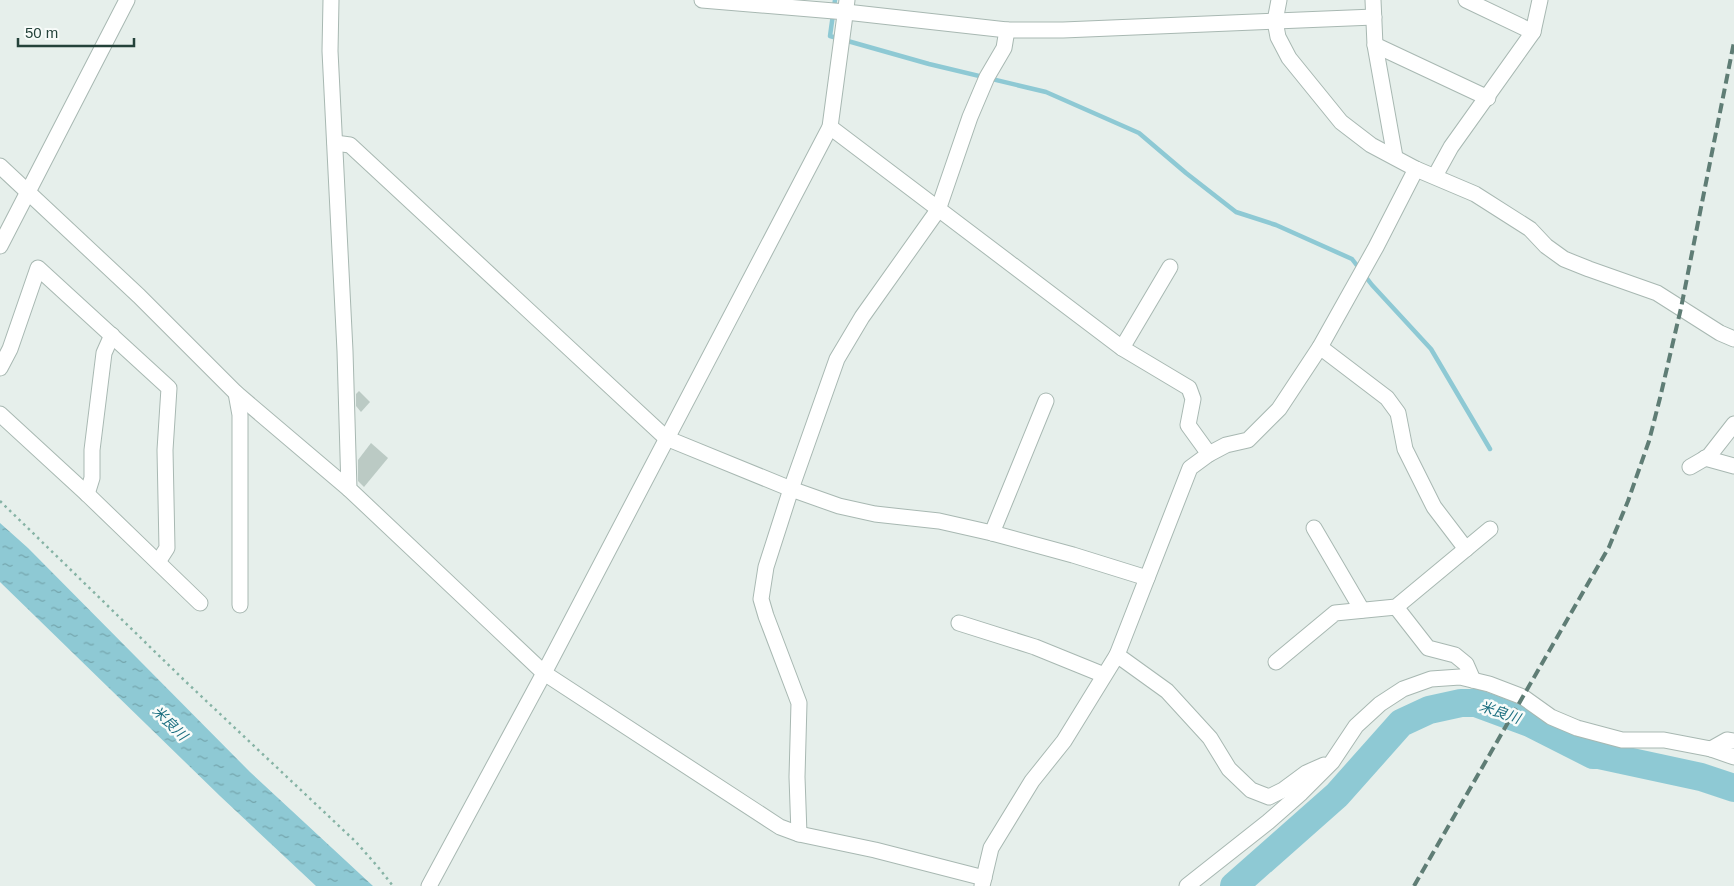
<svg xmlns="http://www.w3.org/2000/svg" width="1734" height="886" viewBox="0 0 1734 886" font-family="Arial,'Noto Sans JP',sans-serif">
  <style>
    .water { fill: url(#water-ripples) }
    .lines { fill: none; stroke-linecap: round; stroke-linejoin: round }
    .stream { stroke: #8ec9d4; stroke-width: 4.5 }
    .river { stroke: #8ec9d4; stroke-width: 28 }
    .building { fill: #bbcac4 }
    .minor-casing { stroke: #a8b8b2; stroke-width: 17 }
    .path { stroke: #86b3a5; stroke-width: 2.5; stroke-dasharray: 2.5 4; stroke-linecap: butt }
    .minor { stroke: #fff; stroke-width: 15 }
    .rail { stroke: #5f7d75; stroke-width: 4; stroke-dasharray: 10 5; stroke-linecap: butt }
    .labels { text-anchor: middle; stroke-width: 5; stroke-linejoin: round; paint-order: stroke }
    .water-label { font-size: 14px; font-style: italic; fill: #1c6f80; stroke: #f7fbf9 }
  </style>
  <defs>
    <pattern id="water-ripples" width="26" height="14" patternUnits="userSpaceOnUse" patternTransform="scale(1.25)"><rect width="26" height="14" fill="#8ec9d4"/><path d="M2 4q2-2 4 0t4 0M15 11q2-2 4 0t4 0" fill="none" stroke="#74a5ad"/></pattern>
  </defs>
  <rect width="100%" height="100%" fill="#e6efeb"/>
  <path class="water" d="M0 523 28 548 250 772 373 886H316L220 796 0 582Z"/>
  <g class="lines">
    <path class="stream" d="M835 0 830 36 929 64 1046 92 1139 133 1186 173 1236 212 1276 225 1352 259 1372 285 1431 349 1490 449"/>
    <path class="river" d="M1234 886 1337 795 1401 723 1429 710 1461 703H1476L1530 723 1593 755H1599L1701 777 1734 788"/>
  </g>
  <g class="building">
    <path d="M359 391 370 402 361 412 356 406V394Z"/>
    <path d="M371 443 388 458 364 487 358 481V460Z"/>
  </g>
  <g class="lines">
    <defs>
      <g id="minor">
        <path d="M331 0 330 51 345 351 349 489 544 673 780 827 799 834 875 850 984 878"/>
        <path d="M702 0 846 12 1007 30H1063L1374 17"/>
        <path d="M1279 0 1275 21 1278 37 1289 58 1341 122 1371 145 1416 169 1475 194 1530 229 1546 246 1564 259 1589 269 1657 293 1720 333 1734 339"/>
        <path d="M1373 0 1375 45 1395 157"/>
        <path d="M1466 0 1533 32"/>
        <path d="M1375 45 1488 98"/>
        <path d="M830 127 1122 348 1189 388 1193 399 1188 425 1209 454"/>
        <path d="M335 143 350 145 666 438 791 489 839 506 875 514 939 521 992 533 1073 555 1147 578"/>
        <path d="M0 166 139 296 236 393 349 489"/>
        <path d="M1435 176 1451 147 1533 32 1540 0"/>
        <path d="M0 246 127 0"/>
        <path d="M1320 347 1387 398 1398 413 1405 449 1434 507 1466 549"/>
        <path d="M1122 348 1170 267"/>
        <path d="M0 368 10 349 38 268 169 388 165 450 167 548 158 562"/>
        <path d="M236 393 240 415V605"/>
        <path d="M0 414 87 494 200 603"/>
        <path d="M1705 458 1734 466"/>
        <path d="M1690 467 1709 456 1734 424"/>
        <path d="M87 494 92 478V450L104 353 112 335"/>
        <path d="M1314 528 1362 610"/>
        <path d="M992 533 1046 401"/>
        <path d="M1396 607 1428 648 1455 655 1466 664 1473 680"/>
        <path d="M959 623 1035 647 1104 675"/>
        <path d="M1117 655 1167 691 1210 738 1229 769 1251 790 1269 797 1283 790 1306 773 1324 765"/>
        <path d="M1276 662 1335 613 1396 607 1490 529"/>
        <path d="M1711 749 1727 740 1734 741"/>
        <path d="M799 834 797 777 799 703 766 616 761 599 766 567 791 489 837 359 862 317 938 210 970 117 987 77 1004 48 1007 30"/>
        <path d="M429 886 544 673 830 127 847 0"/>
        <path d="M982 886 991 848 1032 781 1064 741 1117 655 1190 468 1209 454 1226 445 1248 440 1279 409 1320 347 1376 247 1416 169"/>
        <path d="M1187 886 1268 822 1301 793 1332 762 1356 726 1380 704 1403 689 1431 679 1460 677 1489 684 1523 697 1551 717 1577 728 1622 740H1664L1711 749 1734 757"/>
      </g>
    </defs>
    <use href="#minor" class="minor-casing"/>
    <path class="path" d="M0 501 184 680 356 842 378 867 393 886"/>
    <use href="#minor" class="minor"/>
    <path class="rail" d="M1414 886 1609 547 1628 501 1649 441 1660 398 1681 308 1734 42"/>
  </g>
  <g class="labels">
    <g class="water-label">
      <text transform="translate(1500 712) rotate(19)" y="5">米良川</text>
      <text transform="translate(170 723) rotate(44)" y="5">米良川</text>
    </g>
  </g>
  <path d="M18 38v8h116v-8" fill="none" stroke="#24423a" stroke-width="2.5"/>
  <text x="25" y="38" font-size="15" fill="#24423a" stroke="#f7fbf9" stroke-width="4" paint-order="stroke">50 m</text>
</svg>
